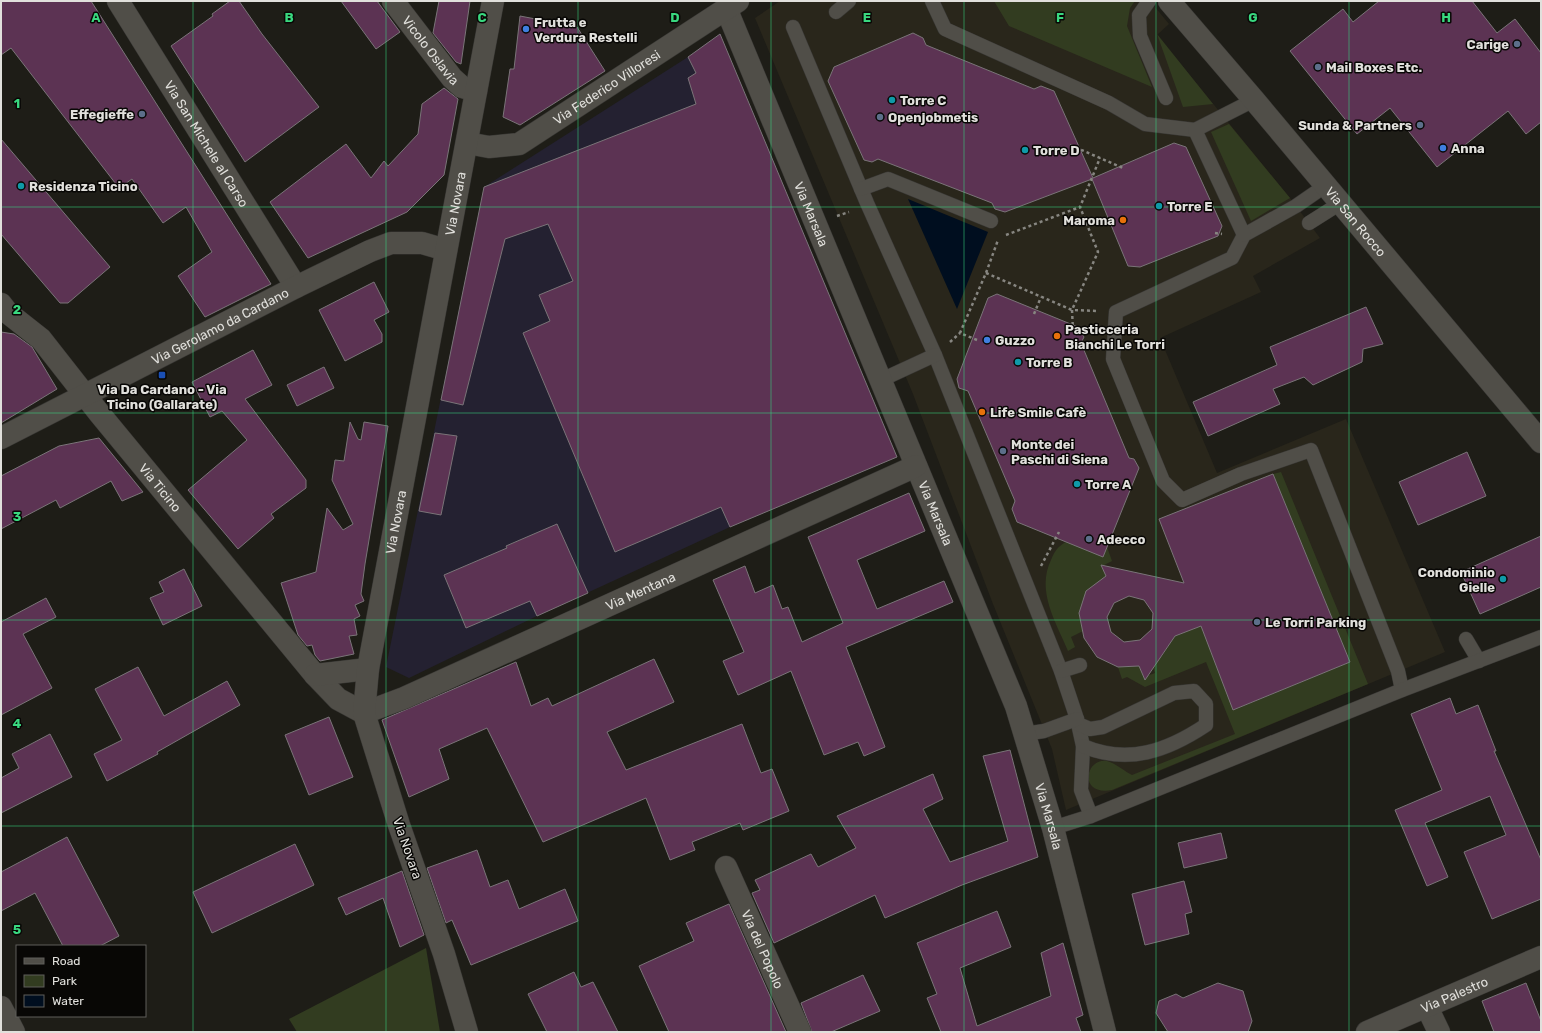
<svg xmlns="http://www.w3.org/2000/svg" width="1542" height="1033" viewBox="0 0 1542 1033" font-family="Rubik,sans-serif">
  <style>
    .built { fill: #29261b }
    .industrial { fill: #242131 }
    .green { fill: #323c20 }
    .water { fill: #000e1f }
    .building { fill: #5c3353; stroke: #7a7478; fill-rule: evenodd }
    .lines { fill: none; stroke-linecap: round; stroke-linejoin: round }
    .service-casing { stroke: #383734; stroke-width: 15 }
    .minor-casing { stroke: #383734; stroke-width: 23 }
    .path { stroke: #878681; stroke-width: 2.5; stroke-dasharray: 3 3; stroke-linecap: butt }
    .service { stroke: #504e48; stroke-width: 14 }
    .minor { stroke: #504e48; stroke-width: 22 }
    .grid { fill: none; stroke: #39d87f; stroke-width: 1; stroke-opacity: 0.55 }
    .shop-dot { fill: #3f7fe0; stroke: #080705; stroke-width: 1.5 }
    .service-dot { fill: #5c6f8a; stroke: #080705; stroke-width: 1.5 }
    .culture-dot { fill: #0f9aa8; stroke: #080705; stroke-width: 1.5 }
    .food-dot { fill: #e8710a; stroke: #080705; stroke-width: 1.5 }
    .transit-dot { fill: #1a4fb4; stroke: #080705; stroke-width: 1.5 }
    .labels { text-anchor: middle; stroke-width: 3; stroke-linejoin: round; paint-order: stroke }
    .poi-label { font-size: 13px; font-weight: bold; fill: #e1e0dc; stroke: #080705; text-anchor: start }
    .street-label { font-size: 13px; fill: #e1e0dc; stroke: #080705 }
    .grid-label { font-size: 13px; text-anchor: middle; font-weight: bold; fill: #39d87f; stroke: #080705; stroke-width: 3; stroke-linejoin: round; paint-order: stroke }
  </style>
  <rect width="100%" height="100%" fill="#1e1d17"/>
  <path class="built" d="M780 1H1150L1169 24 1157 35 1290 198 1320 238 1253 276 1261 292 1160 338 1217 473 1346 419 1445 652 1066 810 1052 749 993 604 913 394 755 18Z"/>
  <path class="industrial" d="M720 34 897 457 730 527 537 616 409 678 386 667 484 187 688 57Z"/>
  <g class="green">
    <path d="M994 1H1135L1130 8 1127 26 1152 87 1009 26Z"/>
    <path d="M1157 34 1213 104 1183 107Z"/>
    <path d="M1229 124 1290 198 1251 221 1211 132Z"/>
    <path d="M1281 472 1368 684 1112 790C1077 796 1086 757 1107 761 1115 763 1124 771 1132 775L1235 734 1206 662 1145 687 1127 677 1122 679 1118 667 1139 666 1144 677 1155 673 1151 662 1162 656 1175 636 1201 626 1234 710 1350 662 1273 474Z"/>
    <path d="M1066 542 1107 547 1112 561 1102 566 1106 576 1083 631 1071 637 1075 647 1068 651C1056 622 1036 591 1051 560 1055 551 1057 547 1066 542Z"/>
    <path d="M426 948 440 1032H297L289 1019Z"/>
  </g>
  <path class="water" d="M908 199 988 232 957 309Z"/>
  <g class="building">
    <path d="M1 1H91L271 284 205 317 178 276 212 252 186 207 163 223 132 179 119 188 11 48 1 55Z"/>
    <path d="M230 1H239L262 34 319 107 245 162 171 46 213 16 212 14Z"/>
    <path d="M341 1H377L400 32 376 49Z"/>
    <path d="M439 1H470L461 64 456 62 433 33Z"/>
    <path d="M1379 1H1472L1497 33 1515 19 1541 53V122L1526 134 1508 111 1437 167 1390 108 1357 134 1290 51 1343 9 1353 22Z"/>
    <path d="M520 16 577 27 605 71 520 125 503 117 510 69H514Z"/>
    <path d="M913 33 923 38 926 45 1034 89 1041 86 1054 91 1093 178 1174 143 1186 147 1222 226 1218 236 1140 267 1128 266 1092 179 1005 212 995 209 992 203 878 159 872 162 864 160 828 81 834 67Z"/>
    <path d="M720 34 897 457 730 527 721 507 615 552 523 333 550 321 539 295 573 281 548 224 505 239 463 405 441 400 484 187 696 104 688 78 696 73 688 57Z"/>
    <path d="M444 88 458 99 444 175 407 212 308 258 270 202 346 144 371 178 384 161 388 166 418 134 422 104Z"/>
    <path d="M1 139 110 267 68 303H60L1 234Z"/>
    <path d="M374 282 389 312 374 320 382 334V342L345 361 319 310Z"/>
    <path d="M997 294 1078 327 1084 337 1081 343 1129 458 1134 459 1139 468 1103 557 1017 522 1012 509 1015 501 968 391 959 388 957 379 988 298Z"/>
    <path d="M1366 307 1383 344 1363 349 1362 362 1313 385 1304 377 1273 389 1280 404 1208 436 1193 402 1277 365 1270 347Z"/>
    <path d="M1 332 14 334 32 347 57 389 1 423Z"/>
    <path d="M253 350 272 385 245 399 306 480V488L271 514 274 518 238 549 188 490 247 440 222 411 210 417 192 382Z"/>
    <path d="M324 367 334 388 297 406 287 385Z"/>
    <path d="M350 422 358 439 361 440 364 422 388 426 365 564 361 594 364 601 355 605 360 616 354 619 357 635 349 636 354 654 320 661 315 655 312 645 307 646 298 635 281 583 316 572 327 508 343 530 353 524 332 480 335 460 344 461Z"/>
    <path d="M435 433 457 436 441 515 419 511Z"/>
    <path d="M99 438 143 492 122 501 111 481 60 508 56 500 1 529V476L59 446Z"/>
    <path d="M1467 452 1486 496 1418 525 1399 482Z"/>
    <path d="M1273 474 1350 662 1233 710 1201 626 1175 636 1145 680 1139 666 1118 667 1097 657 1084 638 1079 613 1086 591 1106 576 1101 565 1184 583 1159 519ZM1129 596 1144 600 1153 613 1152 629 1140 640 1124 642 1111 632 1107 617 1114 603Z"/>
    <path d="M909 493 925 531 857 560 877 609 944 581 953 602 846 647 885 747 864 756 858 742 824 755 791 671 738 695 723 661 744 652 713 580 745 566 755 593 773 585 782 609 788 607 802 642 843 623 808 537Z"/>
    <path d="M557 524 588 593 537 616 530 601 466 628 444 575 507 548 506 546Z"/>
    <path d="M1541 536V587L1480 614 1461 572Z"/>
    <path d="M184 569 202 606 163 625 150 598 164 592 159 582Z"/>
    <path d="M46 598 56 617 23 634 52 688 1 715V622Z"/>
    <path d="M654 659 674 702 607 732 626 770 742 724 761 773 772 769 789 811 743 830 740 823 692 842 695 850 670 860 646 798 543 842 487 728 439 749 449 779 409 797 382 720 516 662 531 706 548 698 552 706Z"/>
    <path d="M138 667 164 716 227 681 240 705 157 752 158 754 107 781 94 754 122 740 95 689Z"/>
    <path d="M1450 698 1456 714 1478 705 1496 751H1494L1541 860V899L1492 919 1464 852 1506 835 1490 796 1425 823 1448 877 1427 886 1395 810 1442 790 1411 714Z"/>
    <path d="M329 717 353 777 309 795 285 735Z"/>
    <path d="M50 734 72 777 1 813V778L19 768 12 754Z"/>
    <path d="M1010 750 1038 857 962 885 885 918 875 895 774 943 752 893 760 890 755 880 811 854 818 867 856 848 837 816 933 774 943 799 923 809 950 862 1008 841 983 756Z"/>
    <path d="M1221 833 1227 858 1184 868 1178 843Z"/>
    <path d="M67 837 119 936 100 946H63L35 893 1 911V872Z"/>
    <path d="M295 844 314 885 212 933 193 892Z"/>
    <path d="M477 850 490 887 508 880 519 909 565 889 578 921 471 965 452 920 446 923 427 868Z"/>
    <path d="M402 871 424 935 400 947 383 898 346 915 338 898Z"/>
    <path d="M1184 881 1192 912 1185 914 1189 934 1145 945 1132 894Z"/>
    <path d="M729 904 786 1032H669L639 966 694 941 686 923Z"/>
    <path d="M997 911 1011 947 960 968 977 1026 1051 996 1041 953 1063 943 1083 1015 1076 1018 1081 1032H941L927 998 937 994 917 943Z"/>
    <path d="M574 972 581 987 593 982 618 1032H547L528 994Z"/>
    <path d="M863 975 880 1011 831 1032H812L801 1003Z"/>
    <path d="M1218 983 1243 991 1252 1021 1248 1032H1168L1156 1013 1159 1001 1176 994 1183 998Z"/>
    <path d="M1526 983 1541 1021V1032H1494L1482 1001Z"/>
  </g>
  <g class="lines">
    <defs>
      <g id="service">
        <path d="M932 1 945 29 1109 103 1145 124 1195 130"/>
        <path d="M1149 1 1139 15 1140 36 1166 98"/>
        <path d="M836 12 849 1"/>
        <path d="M793 27 867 203 935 355 1061 671 1077 719 1083 746 1081 790 1091 816"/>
        <path d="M1325 186 1296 206 1244 235 1232 258 1116 312 1113 359 1163 481 1182 500 1241 474 1311 450 1398 671 1402 690"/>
        <path d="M861 189 888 179 991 221"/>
        <path d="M1309 223 1339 204"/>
        <path d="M1244 235 1195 130 1254 100"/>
        <path d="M881 380 935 355"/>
        <path d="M1466 639 1479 661"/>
        <path d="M1061 671 1080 665"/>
        <path d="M1078 724 1090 729 1103 727 1174 693 1194 691 1206 704V725C1167 751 1128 765 1083 746"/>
        <path d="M1024 734 1044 731 1077 719"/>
        <path d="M1053 828 1091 816 1402 690 1541 637"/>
      </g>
      <g id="minor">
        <path id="s1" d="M118 1 296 287"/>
        <path id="s2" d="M393 1 452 78 462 87 476 91"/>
        <path id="s3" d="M1169 1 1254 100 1541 442"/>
        <path id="s4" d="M726 8 1016 706 1053 828 1105 1032"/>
        <path id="s5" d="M467 143 489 147 519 144 738 1"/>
        <path id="s6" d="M1 304 8 313 41 339 99 413 315 675 338 699 364 713 404 698 916 466"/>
        <path id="s7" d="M1 438 296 287 370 251 391 243H422L446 250"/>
        <path d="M315 675 368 669"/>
        <path id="s8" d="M726 867 800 1032"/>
        <path d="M1 1007 14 1032"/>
        <path d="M1427 1007 1439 1032"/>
        <path id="s9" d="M467 1032 444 954 399 825 364 713 368 669 493 1"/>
        <path id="s10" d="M1367 1032 1541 957"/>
      </g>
    </defs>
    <use href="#service" class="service-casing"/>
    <use href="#minor" class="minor-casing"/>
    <g class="path">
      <path d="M1070 145 1123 168"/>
      <path d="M837 216 849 212"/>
      <path d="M1215 233 1222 234"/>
      <path d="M1006 235 1080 207"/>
      <path d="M986 273 1072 310 1098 252 1080 207 1100 158"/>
      <path d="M1034 314 1041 297"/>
      <path d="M1073 331 1072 310 1096 311"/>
      <path d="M977 340 960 333 986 273 998 240"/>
      <path d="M950 342 960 333"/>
      <path d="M1041 566 1059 532"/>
    </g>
    <use href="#service" class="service"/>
    <use href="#minor" class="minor"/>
  </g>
  <path class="grid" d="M193 1V1032M386 1V1032M578 1V1032M771 1V1032M964 1V1032M1156 1V1032M1349 1V1032M1 207H1541M1 413H1541M1 620H1541M1 826H1541"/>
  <g class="shop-dot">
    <circle cx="526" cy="29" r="4"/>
    <circle cx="1443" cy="148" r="4"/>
    <circle cx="987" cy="340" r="4"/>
  </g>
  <g class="service-dot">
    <circle cx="1517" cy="44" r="4"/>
    <circle cx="1318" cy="67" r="4"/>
    <circle cx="142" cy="114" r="4"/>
    <circle cx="880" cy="117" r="4"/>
    <circle cx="1420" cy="125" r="4"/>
    <circle cx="1003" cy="451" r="4"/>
    <circle cx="1089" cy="539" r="4"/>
    <circle cx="1257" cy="622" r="4"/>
  </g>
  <g class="culture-dot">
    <circle cx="892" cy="100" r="4"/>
    <circle cx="1025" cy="150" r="4"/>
    <circle cx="21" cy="186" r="4"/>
    <circle cx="1159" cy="206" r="4"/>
    <circle cx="1018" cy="362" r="4"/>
    <circle cx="1077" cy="484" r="4"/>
    <circle cx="1503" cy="579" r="4"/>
  </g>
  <g class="food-dot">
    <circle cx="1123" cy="220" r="4"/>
    <circle cx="1057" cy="336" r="4"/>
    <circle cx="982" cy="412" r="4"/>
  </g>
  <rect class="transit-dot" x="158" y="371" width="8" height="8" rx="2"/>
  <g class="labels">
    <g class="poi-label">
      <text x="534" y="27">Frutta e<tspan x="534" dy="15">Verdura Restelli</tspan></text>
      <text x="1509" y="49" text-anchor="end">Carige</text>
      <text x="1326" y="72">Mail Boxes Etc.</text>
      <text x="900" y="105">Torre C</text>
      <text x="134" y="119" text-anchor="end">Effegieffe</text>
      <text x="888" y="122">Openjobmetis</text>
      <text x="1412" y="130" text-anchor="end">Sunda &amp; Partners</text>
      <text x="1451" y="153">Anna</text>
      <text x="1033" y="155">Torre D</text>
      <text x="29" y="191">Residenza Ticino</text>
      <text x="1167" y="211">Torre E</text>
      <text x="1115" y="225" text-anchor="end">Maroma</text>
      <text x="1065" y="334">Pasticceria<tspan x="1065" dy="15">Bianchi Le Torri</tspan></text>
      <text x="995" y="345">Guzzo</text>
      <text x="1026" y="367">Torre B</text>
      <text x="162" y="394" text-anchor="middle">Via Da Cardano - Via<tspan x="162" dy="15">Ticino (Gallarate)</tspan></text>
      <text x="990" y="417">Life Smile Cafè</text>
      <text x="1011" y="449">Monte dei<tspan x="1011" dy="15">Paschi di Siena</tspan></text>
      <text x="1085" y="489">Torre A</text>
      <text x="1097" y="544">Adecco</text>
      <text x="1495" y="577" text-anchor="end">Condominio<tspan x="1495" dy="15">Gielle</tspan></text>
      <text x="1265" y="627">Le Torri Parking</text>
    </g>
    <g class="street-label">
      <text dy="5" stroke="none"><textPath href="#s2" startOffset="62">Vicolo Oslavia</textPath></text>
      <text dy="5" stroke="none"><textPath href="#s5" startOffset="157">Via Federico Villoresi</textPath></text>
      <text dy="5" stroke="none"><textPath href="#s1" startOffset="168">Via San Michele al Carso</textPath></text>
      <text dy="5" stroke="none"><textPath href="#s9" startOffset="853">Via Novara</textPath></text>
      <text dy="5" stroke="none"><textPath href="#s4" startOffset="223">Via Marsala</textPath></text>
      <text dy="5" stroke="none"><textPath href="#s3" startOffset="289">Via San Rocco</textPath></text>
      <text dy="5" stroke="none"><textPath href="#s7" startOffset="246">Via Gerolamo da Cardano</textPath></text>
      <text dy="5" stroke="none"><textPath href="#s6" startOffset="244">Via Ticino</textPath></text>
      <text dy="5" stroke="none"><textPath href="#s4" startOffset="547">Via Marsala</textPath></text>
      <text dy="5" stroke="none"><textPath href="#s9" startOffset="529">Via Novara</textPath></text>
      <text dy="5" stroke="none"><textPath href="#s6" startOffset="852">Via Mentana</textPath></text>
      <text dy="5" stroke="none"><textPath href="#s4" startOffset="871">Via Marsala</textPath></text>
      <text transform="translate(408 848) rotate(71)" y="5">Via Novara</text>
      <text dy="5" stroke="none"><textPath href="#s8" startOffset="90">Via del Popolo</textPath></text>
      <text dy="5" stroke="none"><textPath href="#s10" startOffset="95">Via Palestro</textPath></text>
    </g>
  </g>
  <g class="grid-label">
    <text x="96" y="22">A</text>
    <text x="289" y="22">B</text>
    <text x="482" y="22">C</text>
    <text x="675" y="22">D</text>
    <text x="867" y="22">E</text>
    <text x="1060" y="22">F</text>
    <text x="1253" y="22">G</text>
    <text x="1446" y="22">H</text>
    <text x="17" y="108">1</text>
    <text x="17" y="314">2</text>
    <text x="17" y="521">3</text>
    <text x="17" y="728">4</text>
    <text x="17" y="934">5</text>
  </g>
  <rect width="1542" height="1033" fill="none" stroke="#e1e0dc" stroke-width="4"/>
  <rect x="16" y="945" width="130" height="72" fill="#080705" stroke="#5f5e5b"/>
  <rect x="24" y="958" width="20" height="6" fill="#504e48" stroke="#5f5e5b"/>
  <text x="52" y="965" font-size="12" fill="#e1e0dc">Road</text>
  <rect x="24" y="975" width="20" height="12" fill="#323c20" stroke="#5f5e5b"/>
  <text x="52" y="985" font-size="12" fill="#e1e0dc">Park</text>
  <rect x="24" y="995" width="20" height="12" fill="#000e1f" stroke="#5f5e5b"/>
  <text x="52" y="1005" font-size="12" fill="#e1e0dc">Water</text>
</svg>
